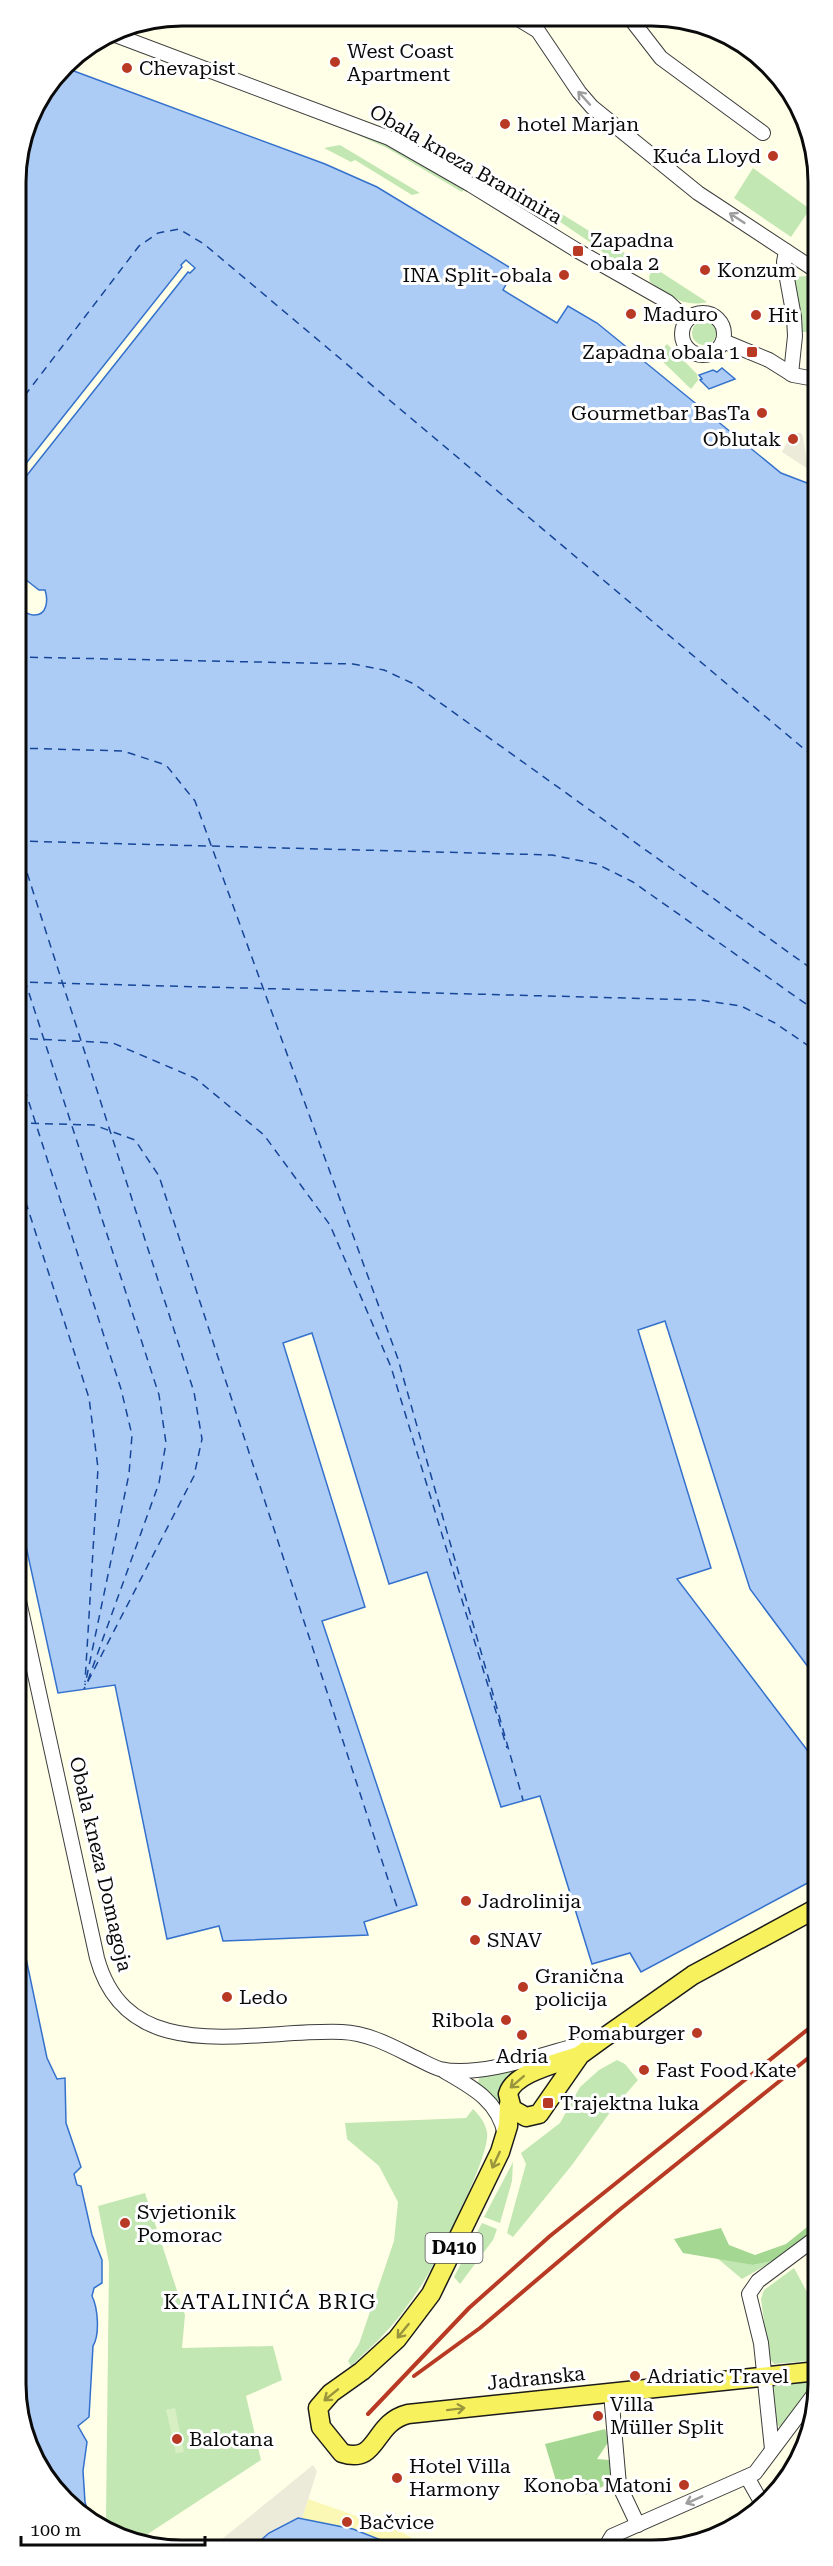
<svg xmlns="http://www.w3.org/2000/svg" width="833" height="2566" viewBox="0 0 833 2566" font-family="'Roboto Serif',serif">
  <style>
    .green { fill: #c3e7b2 }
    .forest { fill: #a4d892 }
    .sand { fill: #faf8b4 }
    .pitch { fill: #d8efc4 }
    .plaza { fill: #ecebd9 }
    .water { fill: #adccf5; stroke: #3471cc; stroke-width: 1.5 }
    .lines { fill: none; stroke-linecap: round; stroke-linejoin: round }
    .ferry { stroke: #164699; stroke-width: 1.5; stroke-dasharray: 8 6; stroke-linecap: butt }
    .minor-casing { stroke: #3d3d3d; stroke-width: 16 }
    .major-casing { stroke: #1b1b1b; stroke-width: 21 }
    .minor { stroke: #fff; stroke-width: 14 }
    .major { stroke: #f8f15e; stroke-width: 18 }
    .rail { stroke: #b83a24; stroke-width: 4 }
    .oneway { stroke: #9d9d9d }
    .oneway2 { stroke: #99953c }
    .poi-dot { fill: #b83a24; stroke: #fff; stroke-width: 2 }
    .labels { text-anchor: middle; stroke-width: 6; stroke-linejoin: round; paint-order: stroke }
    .shield { fill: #fff; stroke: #545454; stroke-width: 1.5 }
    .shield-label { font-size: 18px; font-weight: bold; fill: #0a0a0a }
    .poi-label { font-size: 20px; fill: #0a0a0a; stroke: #fff; text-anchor: start }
    .street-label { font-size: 20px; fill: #0a0a0a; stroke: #fff }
    .neighbourhood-label { font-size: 21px; letter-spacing: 1.5px; fill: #0a0a0a; stroke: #fff }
    .rim { fill: none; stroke: #0a0a0a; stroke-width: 3 }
  </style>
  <rect width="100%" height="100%" fill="#ffffe7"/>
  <g class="green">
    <path d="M360 132 394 147 464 189 462 192 387 148 358 135Z"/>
    <path d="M340 145 420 193 412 195 355 160 351 162 324 148Z"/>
    <path d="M753 168 810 209 791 237 734 198Z"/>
    <path d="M523 190 628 255 620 268 597 247 525 198Z"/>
    <path d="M653 267 707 302C683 308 669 295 650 282L649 277Z"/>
    <path d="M807 276 815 278V332H800L791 277Z"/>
    <circle cx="704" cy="333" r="12"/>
    <path d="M667 344 697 374 698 380 691 389 657 356Z"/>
    <path d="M617 2060 625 2064 638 2080 611 2111 572 2165 513 2237 507 2233 526 2164 521 2153 560 2123 580 2087 599 2070Z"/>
    <path d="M524 2066C509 2077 501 2084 501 2103L498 2105 478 2083 479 2078 482 2076Z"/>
    <path d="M473 2109C480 2116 485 2122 487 2132 491 2153 444 2245 432 2267 424 2283 412 2299 402 2313 387 2333 369 2349 351 2366L348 2361 359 2344 394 2241 398 2202 379 2166 347 2139 345 2123 466 2118Z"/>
    <path d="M513 2162 512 2181 500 2223 484 2217Z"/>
    <path d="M145 2193 185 2315 182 2348 273 2346 282 2380 246 2396 261 2460 137 2541 108 2526 106 2518 109 2263 98 2206Z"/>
    <path d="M482 2223 497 2229 493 2240 460 2284 454 2277Z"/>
    <path d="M717 2258 753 2265 773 2261 742 2279Z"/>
    <path d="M794 2268 818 2312V2360L774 2364 769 2358 761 2299 764 2290Z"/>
    <path d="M816 2379 781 2428 775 2423 771 2382Z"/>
  </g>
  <g class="forest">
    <path d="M817 2219V2231L782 2259 753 2265 683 2253 674 2239 721 2228 729 2245 755 2255 786 2244Z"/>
    <path d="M605 2429 609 2441 597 2459 609 2460 614 2481 585 2495 578 2477 556 2481 545 2444Z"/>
  </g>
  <path class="sand" d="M308 2499 399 2531 430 2548H401L353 2529 302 2519Z"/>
  <path class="pitch" d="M175 2408 184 2452 176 2453 166 2410Z"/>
  <g class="plaza">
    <path d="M792 433H801L803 437 808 469 782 452Z"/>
    <path d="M313 2465 317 2471 302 2519 298 2518 269 2533 252 2548H211Z"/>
  </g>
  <g class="water">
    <path d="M63 67 325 164 377 187 514 270 503 290 557 323 568 306 597 323 781 473 815 486 817 1679 750 1589 665 1321 638 1330 711 1568 677 1579 817 1763V1810L809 1816 817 1826V1878L641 1972 630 1953 592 1964 540 1796 501 1807 427 1572 389 1584 312 1333 283 1343 365 1607 322 1621 417 1905 364 1922 368 1935 223 1941 219 1926 167 1939 115 1685 58 1693 17 1505 16 607C22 610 28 615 33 615 48 616 48 599 45 590H39L16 572V489L188 272 190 273 195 268 186 260 181 265 182 267 16 476 15 171 32 108Z"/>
    <path d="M722 368 735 379 709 389 700 380 702 379 699 375 713 370 717 372Z"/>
    <path d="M18 1920 47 2058 57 2079 65 2078 66 2123 81 2167 74 2174 77 2185 81 2186 92 2235 102 2260V2283L94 2288 92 2296C98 2308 100 2335 93 2346L89 2417 78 2426 87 2442 83 2471 85 2502 89 2516 64 2502 18 2416Z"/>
    <path d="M298 2518 353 2529 401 2548H252L269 2533Z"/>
  </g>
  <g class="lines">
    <g class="ferry">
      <path d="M16 407 139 246 158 233 179 229 204 244 816 759"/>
      <path d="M16 657 353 664 384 670 414 684 816 972"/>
      <path d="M16 748 123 751 166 765 195 801 398 1359 523 1800"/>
      <path d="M16 841 552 855 597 864 633 882 816 1011"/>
      <path d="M16 848 21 854 194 1392 202 1439 194 1476 84 1689"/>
      <path d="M16 953 159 1395 166 1443 159 1483 87 1683"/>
      <path d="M16 982 700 1000 741 1006 775 1023 816 1051"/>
      <path d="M16 1038 113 1043 195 1078 264 1135 330 1225 391 1367 507 1748"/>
      <path d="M16 1062 121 1389 132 1435 129 1474 85 1685"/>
      <path d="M17 1123 94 1125 135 1140 159 1176 398 1910"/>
      <path d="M17 1175 89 1398 98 1468 85 1682"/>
    </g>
    <defs>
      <g id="minor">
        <path d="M515 17 538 31 579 92 592 107 698 193 815 270"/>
        <path d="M630 18 661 58 763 133"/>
        <path d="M110 33 389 138 471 185 578 251 668 302 687 320"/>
        <path d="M786 251 784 262 794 317 795 336 791 374"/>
        <circle cx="703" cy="334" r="21"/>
        <path d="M723 341 769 360 793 375 815 379"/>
        <path d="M17 1592 97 1958C128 2071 256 2028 342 2032 370 2033 395 2048 420 2060 426 2063 433 2067 440 2069 484 2079 553 2050 597 2040"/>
        <path d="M444 2071C472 2087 499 2101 505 2135"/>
        <path d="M611 2393 619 2485 638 2525"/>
        <path d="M772 2449 761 2343 749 2294 758 2281 817 2237"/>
        <path d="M747 2477 763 2505"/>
        <path d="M605 2548 612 2536 755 2473 818 2389"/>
      </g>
      <g id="major">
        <path d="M580 2055C560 2063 514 2072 508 2094L512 2109 526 2117 539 2114 580 2055 602 2039 693 1975 817 1908"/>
        <path d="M509 2104 508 2126 500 2152 431 2294 397 2339 362 2371 331 2393 318 2408 321 2427 342 2453C379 2465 372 2423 408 2414L818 2371"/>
      </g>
    </defs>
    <use href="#minor" class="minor-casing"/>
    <use href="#major" class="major-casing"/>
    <use href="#minor" class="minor"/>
    <use href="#major" class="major"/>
    <g class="rail">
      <path d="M414 2376 480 2328 618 2211 817 2051"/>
      <path d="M368 2414 469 2308 550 2236 817 2022"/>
    </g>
  </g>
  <defs><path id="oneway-shaft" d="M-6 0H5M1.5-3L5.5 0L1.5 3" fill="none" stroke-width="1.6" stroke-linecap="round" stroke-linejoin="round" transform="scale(1.5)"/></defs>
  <g class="oneway">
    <use href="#oneway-shaft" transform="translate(584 98) rotate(-132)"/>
    <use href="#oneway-shaft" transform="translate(737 218) rotate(-147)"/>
    <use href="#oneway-shaft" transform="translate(694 2500) rotate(156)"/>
  </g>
  <g class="oneway2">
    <use href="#oneway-shaft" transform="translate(517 2082) rotate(139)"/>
    <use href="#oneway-shaft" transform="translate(496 2160) rotate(115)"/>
    <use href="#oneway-shaft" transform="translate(403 2331) rotate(129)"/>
    <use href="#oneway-shaft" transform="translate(331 2395) rotate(141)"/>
    <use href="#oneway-shaft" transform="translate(456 2409) rotate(-7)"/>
  </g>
  <g class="poi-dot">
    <circle cx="335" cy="62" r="6"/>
    <circle cx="127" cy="68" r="6"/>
    <circle cx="505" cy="124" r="6"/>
    <circle cx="773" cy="156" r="6"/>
    <rect x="572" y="245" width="12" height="12" rx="3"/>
    <circle cx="705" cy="270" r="6"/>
    <circle cx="564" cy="275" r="6"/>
    <circle cx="631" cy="314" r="6"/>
    <circle cx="756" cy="315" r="6"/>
    <rect x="746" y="346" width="12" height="12" rx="3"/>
    <circle cx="762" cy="413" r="6"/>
    <circle cx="793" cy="439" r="6"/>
    <circle cx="466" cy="1901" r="6"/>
    <circle cx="475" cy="1940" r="6"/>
    <circle cx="523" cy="1987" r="6"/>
    <circle cx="227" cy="1997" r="6"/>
    <circle cx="506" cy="2020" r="6"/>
    <circle cx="697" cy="2033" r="6"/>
    <circle cx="522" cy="2035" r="6"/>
    <circle cx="644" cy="2070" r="6"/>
    <rect x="542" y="2097" width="12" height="12" rx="3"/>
    <circle cx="125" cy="2223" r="6"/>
    <circle cx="635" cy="2376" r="6"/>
    <circle cx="598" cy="2416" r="6"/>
    <circle cx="177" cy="2439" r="6"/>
    <circle cx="397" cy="2478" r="6"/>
    <circle cx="684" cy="2485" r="6"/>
    <circle cx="347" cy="2522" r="6"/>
  </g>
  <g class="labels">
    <rect class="shield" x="425.5" y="2233" width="57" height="30" rx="4.5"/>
    <g class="shield-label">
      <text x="454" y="2254">D410</text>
    </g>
    <g class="poi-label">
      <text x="347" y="58">West Coast<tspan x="347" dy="23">Apartment</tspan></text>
      <text x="139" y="75">Chevapist</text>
      <text x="517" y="131">hotel Marjan</text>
      <text x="761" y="163" text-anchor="end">Kuća Lloyd</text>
      <text x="590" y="247">Zapadna<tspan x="590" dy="23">obala 2</tspan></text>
      <text x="717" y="277">Konzum</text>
      <text x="552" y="282" text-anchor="end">INA Split-obala</text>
      <text x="643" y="321">Maduro</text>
      <text x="768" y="322">Hit</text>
      <text x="740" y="359" text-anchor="end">Zapadna obala 1</text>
      <text x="750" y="420" text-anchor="end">Gourmetbar BasTa</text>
      <text x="781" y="446" text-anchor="end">Oblutak</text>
      <text x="478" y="1908">Jadrolinija</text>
      <text x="487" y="1947">SNAV</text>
      <text x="535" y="1983">Granična<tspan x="535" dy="23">policija</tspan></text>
      <text x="239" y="2004">Ledo</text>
      <text x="494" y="2027" text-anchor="end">Ribola</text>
      <text x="685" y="2040" text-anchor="end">Pomaburger</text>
      <text x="522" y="2063" text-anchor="middle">Adria</text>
      <text x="656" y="2077">Fast Food Kate</text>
      <text x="560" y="2110">Trajektna luka</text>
      <text x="137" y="2219">Svjetionik<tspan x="137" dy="23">Pomorac</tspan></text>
      <text x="647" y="2383">Adriatic Travel</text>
      <text x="610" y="2411">Villa<tspan x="610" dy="23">Müller Split</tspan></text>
      <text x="189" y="2446">Balotana</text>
      <text x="409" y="2473">Hotel Villa<tspan x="409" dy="23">Harmony</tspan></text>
      <text x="672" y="2492" text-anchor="end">Konoba Matoni</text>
      <text x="359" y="2529">Bačvice</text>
    </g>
    <g class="street-label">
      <text transform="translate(466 164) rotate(30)" y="7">Obala kneza Branimira</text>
      <text transform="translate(101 1864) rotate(77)" y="7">Obala kneza Domagoja</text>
      <text transform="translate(536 2378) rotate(-6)" y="7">Jadranska</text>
    </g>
    <g class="neighbourhood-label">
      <text x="270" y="2309">KATALINIĆA BRIG</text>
    </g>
  </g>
  <path d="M0 0H833V2566H0ZM182 26H652A156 156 0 0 1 808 182V2384A156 156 0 0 1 652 2540H182A156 156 0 0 1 26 2384V182A156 156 0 0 1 182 26Z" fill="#fff" fill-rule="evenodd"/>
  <path class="rim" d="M182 26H652A156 156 0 0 1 808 182V2384A156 156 0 0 1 652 2540H182A156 156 0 0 1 26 2384V182A156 156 0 0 1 182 26Z"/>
  <path d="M21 2536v9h184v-9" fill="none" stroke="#0a0a0a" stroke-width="3"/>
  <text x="30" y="2536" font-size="18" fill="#0a0a0a" stroke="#ffffff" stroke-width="4.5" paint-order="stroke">100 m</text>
</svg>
